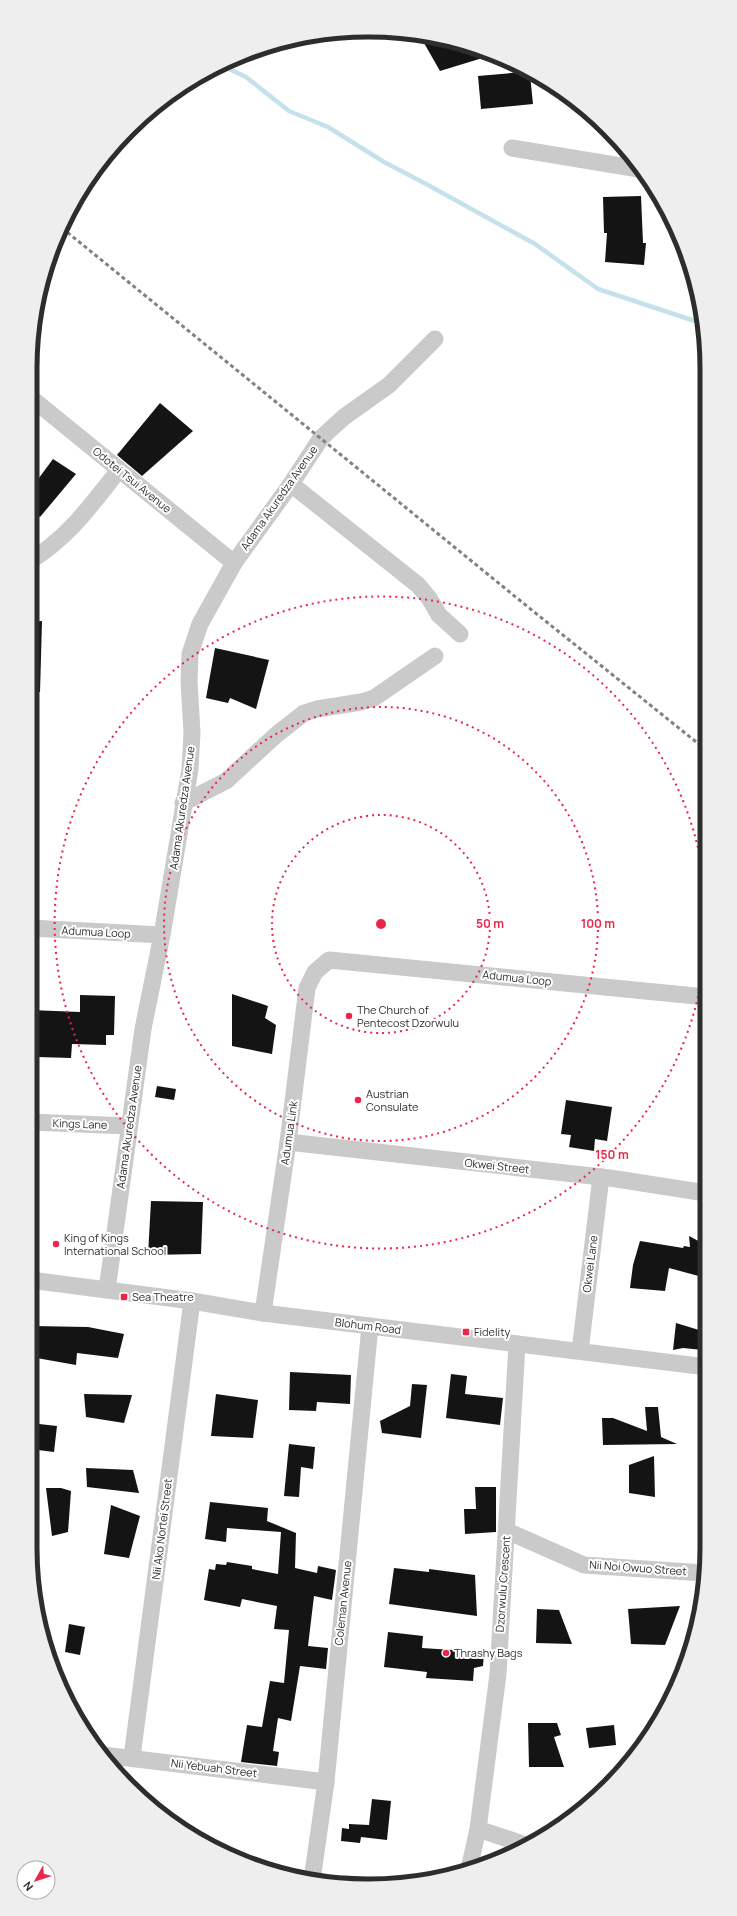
<svg xmlns="http://www.w3.org/2000/svg" width="737" height="1916" viewBox="0 0 737 1916" font-family="Manrope,sans-serif">
  <style>
    .lines { fill: none; stroke-linecap: round; stroke-linejoin: round }
    .stream { stroke: #c4e1ec; stroke-width: 4.5 }
    .building { fill: #141414 }
    .minor { stroke: #cacaca; stroke-width: 17 }
    .rail { stroke: #828282; stroke-width: 3; stroke-dasharray: 4 3; stroke-linecap: butt }
    .ring { fill: none; stroke: #eb2749; stroke-width: 2; stroke-dasharray: 2 4 }
    .poi-dot { fill: #eb2749; stroke: #fff; stroke-width: 1.5 }
    .labels { text-anchor: middle; stroke-width: 4; stroke-linejoin: round; paint-order: stroke }
    .street-label { font-size: 11px; fill: #2d2d2d; stroke: #fff }
    .poi-label { font-size: 11px; fill: #2d2d2d; stroke: #fff; text-anchor: start }
    .rim { fill: none; stroke: #2d2d2d; stroke-width: 5 }
    .centre { fill: #eb2749; stroke: #fff; stroke-width: 2 }
    .ring-label { font-size: 12px; text-anchor: middle; font-weight: bold; fill: #eb2749; stroke: #fff; stroke-width: 4; stroke-linejoin: round; paint-order: stroke }
  </style>
  <rect width="100%" height="100%" fill="#fff"/>
  <g class="lines">
    <path class="stream" d="M221 65 246 77 289 111 328 127 384 162 428 185 535 244 598 289 704 324"/>
  </g>
  <g class="building">
    <path d="M420 36 456 42 489 56 440 71Z"/>
    <path d="M523 72 530 75 533 104 481 109 478 76Z"/>
    <path d="M641 196 643 243H646L644 265 605 262 607 233H604L603 197Z"/>
    <path d="M160 403 193 431 142 476 117 455Z"/>
    <path d="M53 459 76 474 40 517 30 509V490Z"/>
    <path d="M42 621 40 692H30V622Z"/>
    <path d="M215 648 269 660 256 709 230 698 228 703 206 698Z"/>
    <path d="M232 994 268 1006 265 1018 276 1025 272 1054 232 1046Z"/>
    <path d="M80 995 115 996 114 1035H106V1045L72 1044 71 1058 37 1057 38 1036 30 1035V1010L80 1012Z"/>
    <path d="M157 1086 176 1089 174 1100 155 1097Z"/>
    <path d="M566 1100 612 1107 607 1141 595 1139 594 1151 569 1147 571 1135 561 1134Z"/>
    <path d="M151 1201 203 1202 201 1254 148 1255Z"/>
    <path d="M689 1236 706 1245V1278L669 1268 665 1291 630 1288 633 1265 640 1241 683 1248 684 1246 690 1247Z"/>
    <path d="M676 1323 699 1330 698 1334 706 1336 703 1350 683 1348 673 1350Z"/>
    <path d="M33 1326 88 1327 124 1334 118 1358 77 1353 76 1365 31 1357Z"/>
    <path d="M290 1372 351 1375 350 1404 317 1402 316 1411 289 1410Z"/>
    <path d="M451 1374 467 1376 465 1394 503 1398 500 1425 446 1418Z"/>
    <path d="M412 1384 427 1385 421 1438 382 1433 380 1421 410 1406Z"/>
    <path d="M84 1394 132 1395 124 1423 86 1417Z"/>
    <path d="M216 1394 258 1400 253 1438 211 1436Z"/>
    <path d="M645 1407H658L661 1437 677 1444 603 1445 602 1418H613L647 1431Z"/>
    <path d="M30 1423 57 1426 54 1452 30 1449Z"/>
    <path d="M289 1444 315 1447 313 1469 301 1467 299 1497 284 1496Z"/>
    <path d="M654 1456 655 1497 629 1493V1465Z"/>
    <path d="M86 1468 133 1470 139 1493 87 1487Z"/>
    <path d="M475 1487H496V1532L465 1534 464 1509H476Z"/>
    <path d="M46 1488H61L71 1491 68 1532 52 1536Z"/>
    <path d="M210 1502 268 1508 267 1521 296 1533 295 1568 317 1573 318 1566 336 1570 332 1600 314 1596 308 1646 328 1648 326 1669 300 1666 291 1721 278 1718 273 1751 279 1752 277 1766 241 1762 247 1725 262 1727 270 1681 284 1683 289 1630 274 1629 277 1606 242 1599 240 1607 204 1600 209 1569 215 1570 216 1564 226 1565 227 1562 252 1566V1569L278 1574 281 1532 227 1528 226 1542 205 1539Z"/>
    <path d="M111 1505 140 1516 129 1558 104 1554Z"/>
    <path d="M394 1568 429 1572V1569L475 1575 477 1616 389 1604Z"/>
    <path d="M680 1606 665 1645 631 1644 628 1609Z"/>
    <path d="M537 1609 559 1610 572 1644 536 1643Z"/>
    <path d="M69 1624 85 1627 80 1655 65 1652Z"/>
    <path d="M388 1632 423 1636 422 1648 484 1652 483 1666 474 1668 473 1681 426 1678 427 1672 384 1667Z"/>
    <path d="M528 1723H557L561 1735 554 1737 564 1767H529Z"/>
    <path d="M614 1725 616 1745 589 1748 586 1728Z"/>
    <path d="M372 1799 391 1801 387 1840 361 1837 360 1843 341 1841 342 1828 349 1829V1824L369 1825Z"/>
  </g>
  <g class="lines">
    <g class="minor">
      <path d="M512 148 639 169"/>
      <path d="M30 397 234 563"/>
      <path d="M291 484 418 585 429 598 439 615 460 634"/>
      <path d="M30 561C70 536 90 506 119 470"/>
      <path d="M183 803 226 781 276 735 304 713 317 709 361 702 374 698 435 656"/>
      <path d="M30 928 162 935"/>
      <path d="M30 1122 129 1126"/>
      <path d="M288 1142 610 1178 706 1193"/>
      <path d="M30 1280 192 1301 263 1313 707 1367"/>
      <path d="M107 1290 143 1029 162 935 190 769 192 733 189 681 190 654 200 624 234 563 291 484 321 438 344 417 389 385 435 339"/>
      <path d="M263 1313 288 1142 307 988 315 972 329 960 706 997"/>
      <path d="M580 1351 601 1177"/>
      <path d="M507 1531 584 1565 704 1573"/>
      <path d="M103 1755 326 1782"/>
      <path d="M132 1757 192 1301"/>
      <path d="M478 1829 526 1845"/>
      <path d="M469 1869 478 1829 498 1674 517 1344"/>
      <path d="M312 1880 326 1782 370 1326"/>
    </g>
    <path class="rail" d="M62 228 528 607 705 749"/>
  </g>
  <g class="ring">
    <circle cx="381" cy="924" r="109"/>
    <circle cx="381" cy="924" r="217"/>
    <path d="M705 955A326 326 0 1 1 705 890"/>
  </g>
  <g class="poi-dot">
    <circle cx="349" cy="1016" r="4"/>
    <circle cx="358" cy="1100" r="4"/>
    <circle cx="56" cy="1244" r="4"/>
    <rect x="120" y="1293" width="8" height="8" rx="2"/>
    <rect x="462" y="1328" width="8" height="8" rx="2"/>
    <circle cx="446" cy="1653" r="4"/>
  </g>
  <g class="labels">
    <g class="street-label">
      <text transform="translate(132 480) rotate(39)" y="4">Odotei Tsui Avenue</text>
      <text transform="translate(279 498) rotate(-55)" y="4">Adama Akuredza Avenue</text>
      <text transform="translate(182 808) rotate(-82)" y="4">Adama Akuredza Avenue</text>
      <text transform="translate(96 932) rotate(3)" y="4">Adumua Loop</text>
      <text transform="translate(517 978) rotate(6)" y="4">Adumua Loop</text>
      <text transform="translate(80 1124) rotate(2)" y="4">Kings Lane</text>
      <text transform="translate(129 1127) rotate(-82)" y="4">Adama Akuredza Avenue</text>
      <text transform="translate(289 1133) rotate(-82)" y="4">Adumua Link</text>
      <text transform="translate(497 1166) rotate(6)" y="4">Okwei Street</text>
      <text transform="translate(590 1264) rotate(-83)" y="4">Okwei Lane</text>
      <text transform="translate(368 1326) rotate(7)" y="4">Blohum Road</text>
      <text transform="translate(162 1529) rotate(-83)" y="4">Nii Ako Nortei Street</text>
      <text transform="translate(638 1568) rotate(4)" y="4">Nii Noi Owuo Street</text>
      <text transform="translate(503 1584) rotate(-86)" y="4">Dzorwulu Crescent</text>
      <text transform="translate(343 1603) rotate(-84)" y="4">Coleman Avenue</text>
      <text transform="translate(214 1768) rotate(7)" y="4">Nii Yebuah Street</text>
    </g>
    <g class="poi-label">
      <text x="357" y="1014">The Church of<tspan x="357" dy="13">Pentecost Dzorwulu</tspan></text>
      <text x="366" y="1098">Austrian<tspan x="366" dy="13">Consulate</tspan></text>
      <text x="64" y="1242">King of Kings<tspan x="64" dy="13">International School</tspan></text>
      <text x="132" y="1301">Sea Theatre</text>
      <text x="474" y="1336">Fidelity</text>
      <text x="454" y="1657">Thrashy Bags</text>
    </g>
  </g>
  <path d="M0 0H737V1916H0ZM368 37H369A331 331 0 0 1 700 368V1548A331 331 0 0 1 369 1879H368A331 331 0 0 1 37 1548V368A331 331 0 0 1 368 37Z" fill="#eee" fill-rule="evenodd"/>
  <path class="rim" d="M368 37H369A331 331 0 0 1 700 368V1548A331 331 0 0 1 369 1879H368A331 331 0 0 1 37 1548V368A331 331 0 0 1 368 37Z"/>
  <circle cx="381" cy="924" r="6" class="centre"/>
  <g class="ring-label">
    <text x="490" y="928">50 m</text>
    <text x="598" y="928">100 m</text>
    <text x="612" y="1159">150 m</text>
  </g>
  <g transform="translate(36 1880) rotate(231)"><circle r="19" fill="#ffffff" stroke="#ababab"/>
  <path d="M0-3L7 15L0 10L-7 15Z" fill="#eb2749"/>
  <text y="-6" font-size="11" font-weight="bold" text-anchor="middle" fill="#2d2d2d">N</text>
  </g>
</svg>
